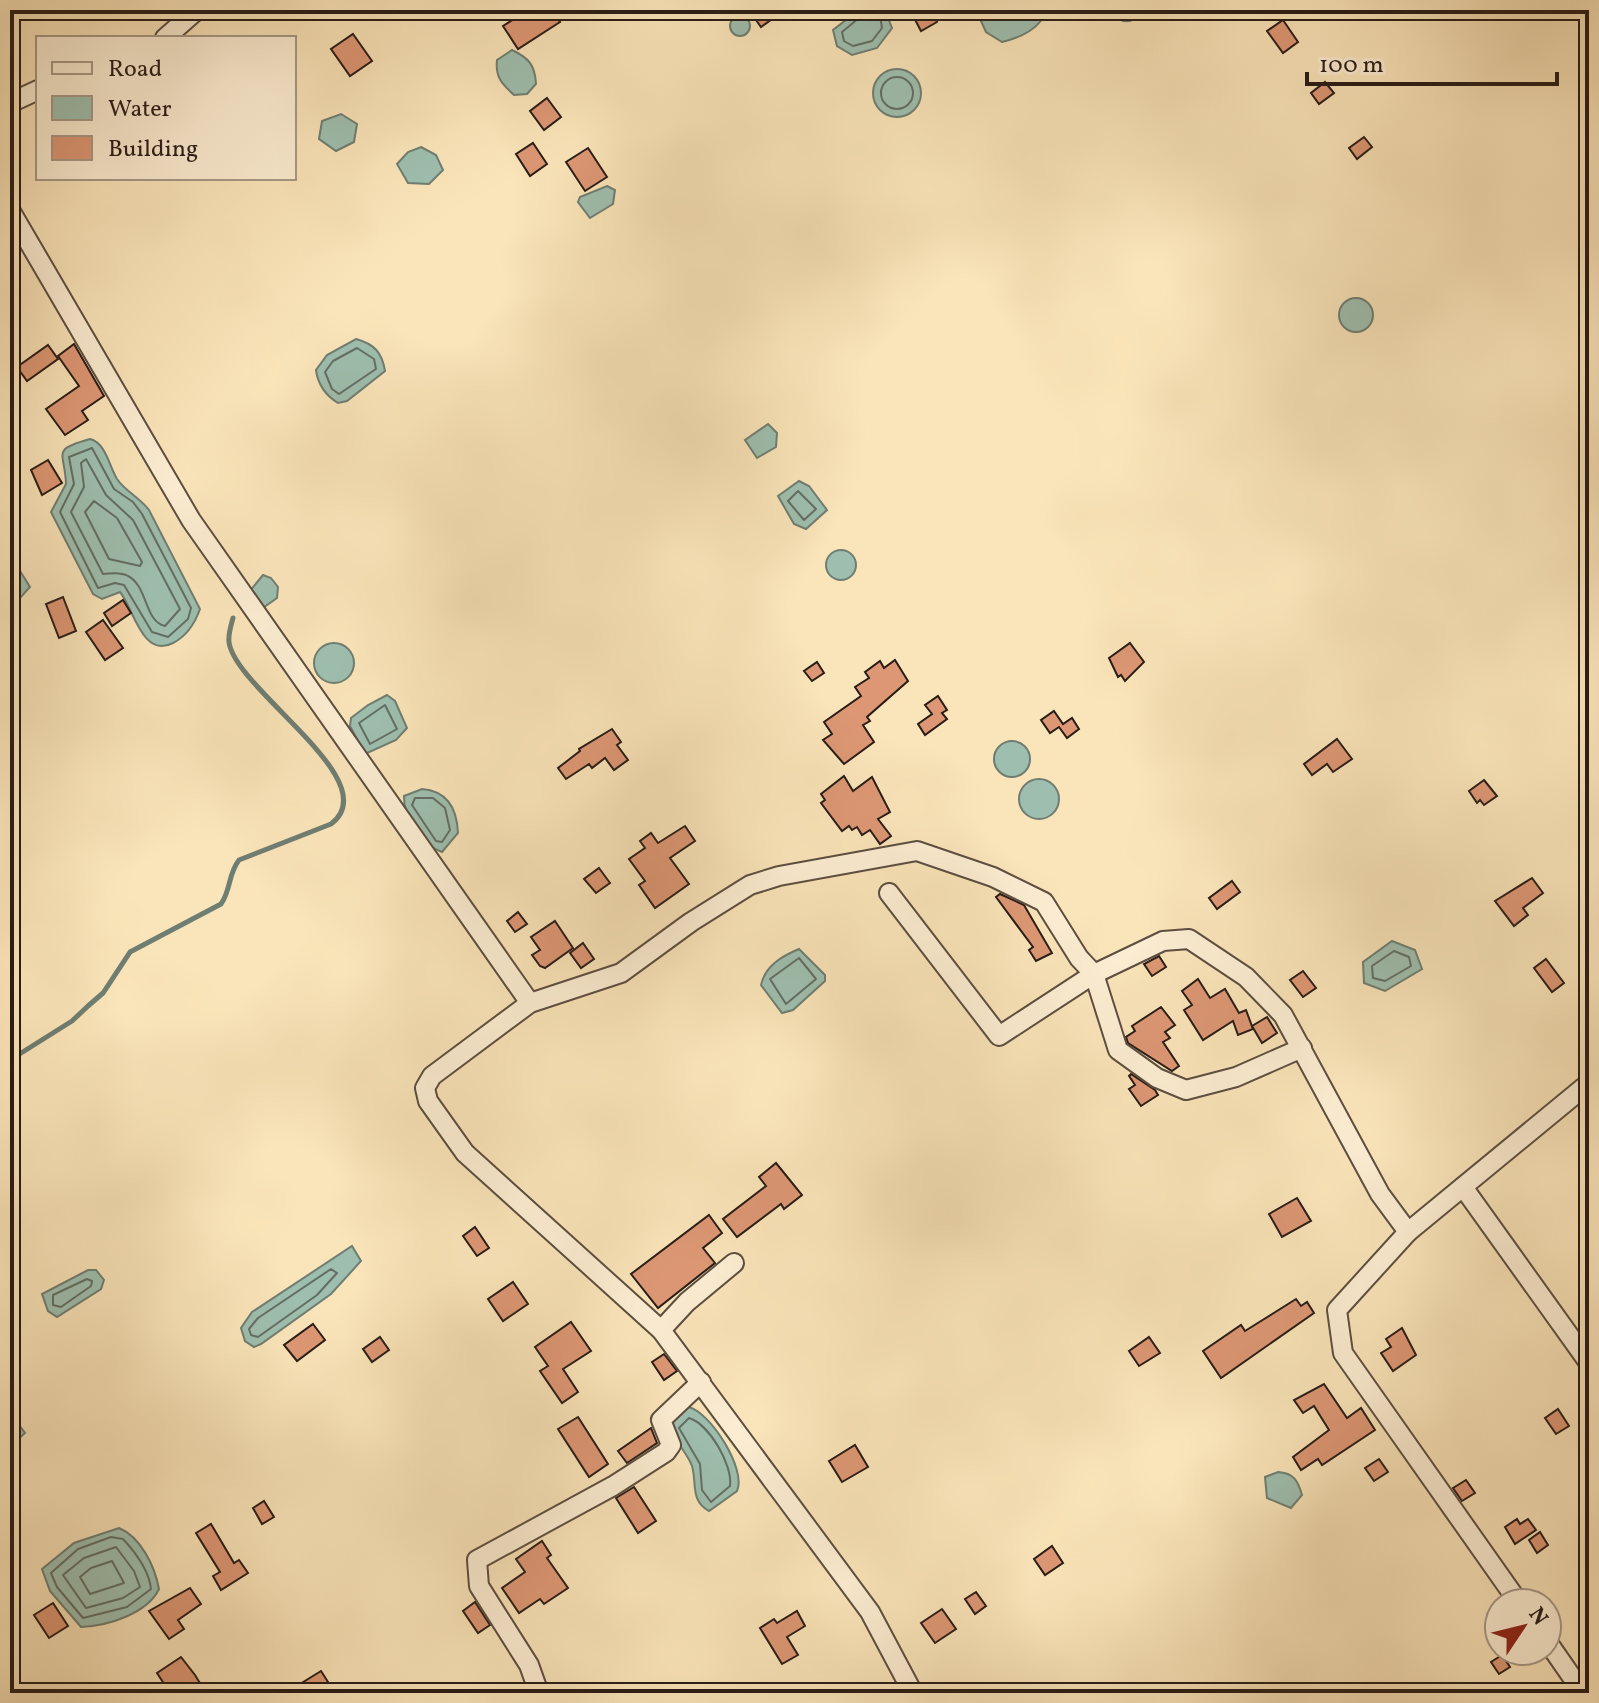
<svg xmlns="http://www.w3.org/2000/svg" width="1599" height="1703" viewBox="0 0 1599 1703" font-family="Vollkorn,serif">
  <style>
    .water { fill: #9ebfaf; stroke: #6f7e72; stroke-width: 2 }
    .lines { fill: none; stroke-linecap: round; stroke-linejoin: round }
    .shore { stroke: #636e63; stroke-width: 2 }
    .stream { stroke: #6f7e72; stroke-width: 5 }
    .building { fill: #dd9774; stroke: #281c17; stroke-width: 2 }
    .street-casing { stroke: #5c4e40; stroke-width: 22 }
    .street { stroke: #fcedd2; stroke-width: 18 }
  </style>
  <rect width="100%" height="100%" fill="#fae4b9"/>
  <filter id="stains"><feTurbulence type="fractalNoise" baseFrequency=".0025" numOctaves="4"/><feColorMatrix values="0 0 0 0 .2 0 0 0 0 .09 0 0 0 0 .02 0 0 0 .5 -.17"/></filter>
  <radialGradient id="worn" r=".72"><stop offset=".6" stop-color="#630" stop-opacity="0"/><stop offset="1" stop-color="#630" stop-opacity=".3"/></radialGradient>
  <g class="water">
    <path d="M859 10H885L892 28 877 48 852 55 837 46 833 30Z"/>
    <path d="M976 10H1045C1043 28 1019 38 1002 42L986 32Z"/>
    <path d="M1107 10H1146C1131 25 1122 25 1107 10Z"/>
    <circle cx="740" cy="26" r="10"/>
    <path d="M512 50C529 58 535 65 536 84L527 94 514 95C502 84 495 77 497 60Z"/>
    <circle cx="897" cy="93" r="24"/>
    <path d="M341 114 357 124 354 142 336 151 319 139 322 121Z"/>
    <path d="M421 147 436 155 443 170 429 184 408 183 397 164 408 152Z"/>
    <path d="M607 186 615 190 613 204 590 218 578 202 580 197Z"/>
    <circle cx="1356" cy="315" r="17"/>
    <path d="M356 339C374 344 382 352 385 371L347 401 338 403C325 395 318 385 316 370L327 355Z"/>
    <path d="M768 424 777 433 776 447 757 458 745 440Z"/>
    <path d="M90 439C106 443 109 466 117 479 125 491 140 498 149 510L200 609C195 623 187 636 173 643 142 659 133 607 120 592L102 599 93 594 51 512 66 484C65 452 50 450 90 439Z"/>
    <path d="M799 481 809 486 827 510 806 529 794 524 778 496Z"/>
    <circle cx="841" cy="565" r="15"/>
    <path d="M20 571 30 587 21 597 10 601V575Z"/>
    <path d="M263 575 271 578 278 587 277 598 260 610 249 592Z"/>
    <circle cx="334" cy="663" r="20"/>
    <path d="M387 695 395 701 407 728 396 740 365 754 350 726 351 718 368 705Z"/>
    <circle cx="1012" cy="759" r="18"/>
    <circle cx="1039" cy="799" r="20"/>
    <path d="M422 789C447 791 457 808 458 833L442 852C423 846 403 816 404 796Z"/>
    <path d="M1392 941 1415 950 1422 969 1385 991 1364 983 1363 962Z"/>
    <path d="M799 949 825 975V981L793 1010 782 1013 761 985C765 966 782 956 799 949Z"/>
    <path d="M352 1246 361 1261 331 1294 261 1344 254 1347 245 1341 241 1328 252 1312Z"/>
    <path d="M88 1270H96L104 1280 101 1289 57 1317 48 1311 42 1294Z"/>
    <path d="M688 1407C710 1411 747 1470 737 1491L709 1511C690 1501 697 1483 692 1466 687 1451 667 1435 673 1420Z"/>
    <path d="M10 1413 25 1433 10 1447Z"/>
    <path d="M1278 1472C1294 1473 1298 1481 1302 1495L1291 1508 1267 1498 1265 1477Z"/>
    <path d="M119 1528C141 1537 155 1567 159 1589 147 1614 107 1626 81 1627L50 1591 42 1569 74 1543Z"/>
  </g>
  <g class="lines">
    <g class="shore">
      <path d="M860 10 859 18 842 32 844 41 853 46 872 41 882 28 879 10"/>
      <circle cx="897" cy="93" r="16"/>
      <path d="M357 348 374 359 376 369 339 394 332 389 325 372 333 361Z"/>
      <path d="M92 448 114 489 133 502 142 514 191 608 188 619 168 637 152 632 124 585 115 583 98 588 60 512 74 484 69 457Z"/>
      <path d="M86 459 106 495 133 520 180 609 165 626C144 621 148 586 128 576 119 571 110 574 103 574L71 512 84 487 81 463Z"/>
      <path d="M798 491 816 509 804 520 788 501Z"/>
      <path d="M94 501 117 518 142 562 140 566 109 559 85 512Z"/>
      <path d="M385 705 397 729 370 744 359 723Z"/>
      <path d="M415 798H433L445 808 450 830 442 842 436 841 412 805Z"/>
      <path d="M1394 951 1409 957 1411 966 1385 981 1373 978 1372 966Z"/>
      <path d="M799 958 816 979 786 1004 770 979Z"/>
      <path d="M331 1269 337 1273 317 1295 258 1337 251 1335 249 1329 258 1318Z"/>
      <path d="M87 1279 92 1281 91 1286 61 1307 53 1305V1295Z"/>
      <path d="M689 1418C709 1424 733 1465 730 1486L711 1502 702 1490 700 1464 679 1428Z"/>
      <path d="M111 1537 123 1539C136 1553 149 1570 151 1589L127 1607 83 1618 57 1587 51 1573 78 1549Z"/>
      <path d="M116 1547 134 1571 140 1587 123 1598 86 1608 63 1575 84 1558Z"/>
      <path d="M112 1561 124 1583 90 1594 80 1577 91 1568Z"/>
    </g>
    <path class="stream" d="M10 1060 72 1021 88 1006 103 993 130 952 221 904C231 890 228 874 239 860L331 824C388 781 235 690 229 642 228 635 231 625 233 618"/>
  </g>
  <g class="building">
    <path d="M528 10H552L560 22 518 49 503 26Z"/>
    <path d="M749 10H785L761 27Z"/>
    <path d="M910 10H930L937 22 921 31Z"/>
    <path d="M1283 20 1298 42 1283 53 1267 31Z"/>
    <path d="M353 34 372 61 350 76 331 49Z"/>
    <path d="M1325 82 1334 93 1319 104 1311 93Z"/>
    <path d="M547 98 561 117 544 130 530 111Z"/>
    <path d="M1364 137 1372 147 1357 159 1349 148Z"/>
    <path d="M533 143 547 164 530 176 516 154Z"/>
    <path d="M588 148 607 177 585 191 566 162Z"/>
    <path d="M74 344 104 396 82 411 88 420 65 435 46 409 79 386 58 356Z"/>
    <path d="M48 345 58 359 27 381 17 367Z"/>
    <path d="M48 460 62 483 42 495 31 470Z"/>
    <path d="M63 597 76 631 59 638 46 604Z"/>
    <path d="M123 600 131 613 112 626 104 613Z"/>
    <path d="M103 620 123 648 105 660 86 632Z"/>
    <path d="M1130 643 1144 662 1125 681 1121 675 1118 677 1109 658Z"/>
    <path d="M895 660 908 681 867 717 870 721 863 725 874 742 844 764 823 740 832 734 824 722 861 696 855 687 869 678 865 672 880 661 884 668Z"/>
    <path d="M817 662 824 673 812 681 804 671Z"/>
    <path d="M938 696 947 710 942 713 947 719 925 735 918 724 932 714 925 705Z"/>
    <path d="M1054 711 1063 724 1072 718 1079 729 1067 738 1059 727 1050 733 1041 720Z"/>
    <path d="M612 729 621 742 617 745 628 760 614 770 605 758 592 768 589 764 566 779 558 768 580 751 579 749Z"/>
    <path d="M1337 739 1352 759 1333 772 1327 764 1312 775 1304 764Z"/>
    <path d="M844 776 853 791 872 777 890 812 878 819 891 836 880 844 870 830 862 835 857 827 852 830 849 826 842 831 821 803 825 800 821 794Z"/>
    <path d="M1484 780 1497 796 1484 805 1480 800 1477 803 1469 791Z"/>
    <path d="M685 826 695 841 670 858 689 884 655 908 639 885 645 881 629 859 645 848 640 841 651 833 658 843Z"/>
    <path d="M599 868 610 883 596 893 584 879Z"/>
    <path d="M1532 878 1543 893 1523 908 1528 915 1514 926 1495 901Z"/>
    <path d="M1232 881 1240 892 1217 909 1209 898Z"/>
    <path d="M1000 894 1024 905 1052 953 1036 961 1029 950 1033 947 996 897Z"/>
    <path d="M518 912 527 924 515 932 507 921Z"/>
    <path d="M555 921 573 948 545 968 540 966 532 955 540 950 531 937Z"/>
    <path d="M583 943 594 959 581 968 570 953Z"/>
    <path d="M1159 956 1166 967 1152 976 1144 964Z"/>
    <path d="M1546 959 1564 983 1552 992 1534 968Z"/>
    <path d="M1303 971 1316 988 1303 997 1290 980Z"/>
    <path d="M1198 979 1210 998 1225 989 1239 1013 1246 1010 1253 1029 1238 1035 1233 1021 1203 1040 1184 1010 1192 1005 1182 991Z"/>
    <path d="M1161 1007 1175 1025 1165 1032 1170 1038 1163 1042 1179 1066 1172 1071 1128 1043 1126 1037 1135 1031 1132 1026Z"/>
    <path d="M1267 1017 1277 1033 1262 1043 1252 1026Z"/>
    <path d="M1131 1074 1155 1090 1158 1095 1141 1106 1129 1089 1135 1085 1129 1076Z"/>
    <path d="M776 1163 802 1195 784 1209 781 1204 737 1237 723 1219 766 1186 759 1177Z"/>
    <path d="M1297 1198 1311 1221 1282 1237 1269 1214Z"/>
    <path d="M709 1215 722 1233 703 1248 715 1263 658 1308 631 1274Z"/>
    <path d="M475 1227 489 1248 477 1256 463 1236Z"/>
    <path d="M513 1282 528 1304 503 1321 488 1299Z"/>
    <path d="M1296 1299 1301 1306 1307 1302 1314 1313 1221 1378 1203 1351 1241 1325 1245 1331Z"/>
    <path d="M571 1322 591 1351 563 1369 578 1392 562 1403 540 1371 548 1366 535 1347Z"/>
    <path d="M313 1324 325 1340 297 1361 284 1345Z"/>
    <path d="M1402 1328 1416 1355 1393 1371 1381 1353 1391 1347 1386 1339Z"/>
    <path d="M380 1337 389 1350 372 1362 363 1349Z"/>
    <path d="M1149 1337 1160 1353 1139 1366 1129 1351Z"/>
    <path d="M664 1354 677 1371 664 1380 652 1362Z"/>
    <path d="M1324 1384 1347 1418 1361 1408 1375 1430 1322 1465 1318 1459 1301 1470 1293 1457 1329 1430 1314 1406 1303 1413 1294 1400Z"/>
    <path d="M1558 1409 1569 1426 1556 1434 1545 1418Z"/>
    <path d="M578 1417 608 1464 589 1477 558 1429Z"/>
    <path d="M651 1428 657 1443 627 1463 618 1451Z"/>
    <path d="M855 1445 868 1467 842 1482 829 1461Z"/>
    <path d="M1379 1459 1388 1472 1374 1481 1365 1468Z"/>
    <path d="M1466 1480 1475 1493 1462 1501 1453 1488Z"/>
    <path d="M634 1487 656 1521 638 1533 616 1498Z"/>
    <path d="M264 1501 274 1517 262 1524 253 1508Z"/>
    <path d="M1517 1519 1520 1524 1528 1519 1536 1530 1515 1544 1505 1527Z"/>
    <path d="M211 1524 234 1563 239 1560 248 1573 221 1590 213 1576 220 1572 196 1533Z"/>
    <path d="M1540 1532 1548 1545 1537 1553 1529 1540Z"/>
    <path d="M542 1541 551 1555 547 1558 568 1588 544 1604 540 1599 519 1613 502 1588 525 1572 516 1559Z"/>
    <path d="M1052 1546 1063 1563 1045 1575 1034 1559Z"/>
    <path d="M190 1588 201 1604 178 1620 184 1629 169 1639 149 1611Z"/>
    <path d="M976 1592 986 1606 975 1614 965 1599Z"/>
    <path d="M475 1602 490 1625 478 1633 463 1611Z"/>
    <path d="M53 1603 68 1626 49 1638 34 1615Z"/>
    <path d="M942 1609 956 1629 935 1643 921 1623Z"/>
    <path d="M797 1611 805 1626 787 1637 798 1655 782 1664 760 1628 774 1619 777 1623Z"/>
    <path d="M1502 1655 1510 1667 1499 1674 1491 1662Z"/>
    <path d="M181 1657 195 1675 206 1693H170L157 1673Z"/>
    <path d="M321 1671 335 1693H306L300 1684Z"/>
  </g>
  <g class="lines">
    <defs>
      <g id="street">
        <path d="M165 38 197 10"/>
        <path d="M10 103 38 90"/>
        <path d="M10 210 191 520 530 1003"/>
        <path d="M889 893 999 1036 1094 974 1118 1050 1157 1078 1186 1090 1236 1077 1302 1048"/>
        <path d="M1463 1187 1589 1363"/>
        <path d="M661 1330 687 1302 734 1263"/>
        <path d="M1519 1603 1343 1353 1337 1310 1408 1232 1589 1083"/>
        <path d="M1547 1641 1583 1693"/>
        <path d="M539 1693 529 1665 479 1586 477 1560 613 1486 666 1452 671 1445 661 1420 701 1382"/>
        <path d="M913 1693 870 1612 661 1330 465 1153 428 1101 425 1088 432 1076 530 1003 621 973 691 922 750 885 779 876 917 851 993 877 1044 902 1079 958 1094 974 1163 941 1189 939 1246 977 1283 1015 1380 1194 1408 1232"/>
      </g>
    </defs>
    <use href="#street" class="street-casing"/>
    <use href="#street" class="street"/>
  </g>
  <rect width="1599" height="1703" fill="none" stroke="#fae4b9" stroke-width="40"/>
  <rect x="12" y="12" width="1575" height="1679" fill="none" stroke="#281c17" stroke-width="4"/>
  <rect x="20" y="20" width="1559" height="1663" fill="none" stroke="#281c17" stroke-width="2"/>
  <rect x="36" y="36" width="260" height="144" fill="#fcedd2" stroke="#a79987" stroke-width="2"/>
  <rect x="52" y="62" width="40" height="12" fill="#fcedd2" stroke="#a79987" stroke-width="2"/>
  <text x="108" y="76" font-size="24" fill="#281c17">Road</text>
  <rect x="52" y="96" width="40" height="24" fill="#9ebfaf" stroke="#a79987" stroke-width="2"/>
  <text x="108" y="116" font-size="24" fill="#281c17">Water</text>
  <rect x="52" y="136" width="40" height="24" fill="#dd9774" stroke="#a79987" stroke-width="2"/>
  <text x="108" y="156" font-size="24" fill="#281c17">Building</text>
  <g transform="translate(1523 1627) rotate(55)"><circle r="38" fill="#fcedd2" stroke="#a79987" stroke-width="2"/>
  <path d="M0-6L14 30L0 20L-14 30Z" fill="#8f2418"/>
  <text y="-12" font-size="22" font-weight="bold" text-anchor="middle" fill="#281c17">N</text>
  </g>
  <path d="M1307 72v12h250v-12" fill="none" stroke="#281c17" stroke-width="4"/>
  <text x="1319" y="72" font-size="24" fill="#281c17" stroke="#fcedd2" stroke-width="6" paint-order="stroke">100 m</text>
  <rect width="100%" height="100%" filter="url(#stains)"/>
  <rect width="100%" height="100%" fill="url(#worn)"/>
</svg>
